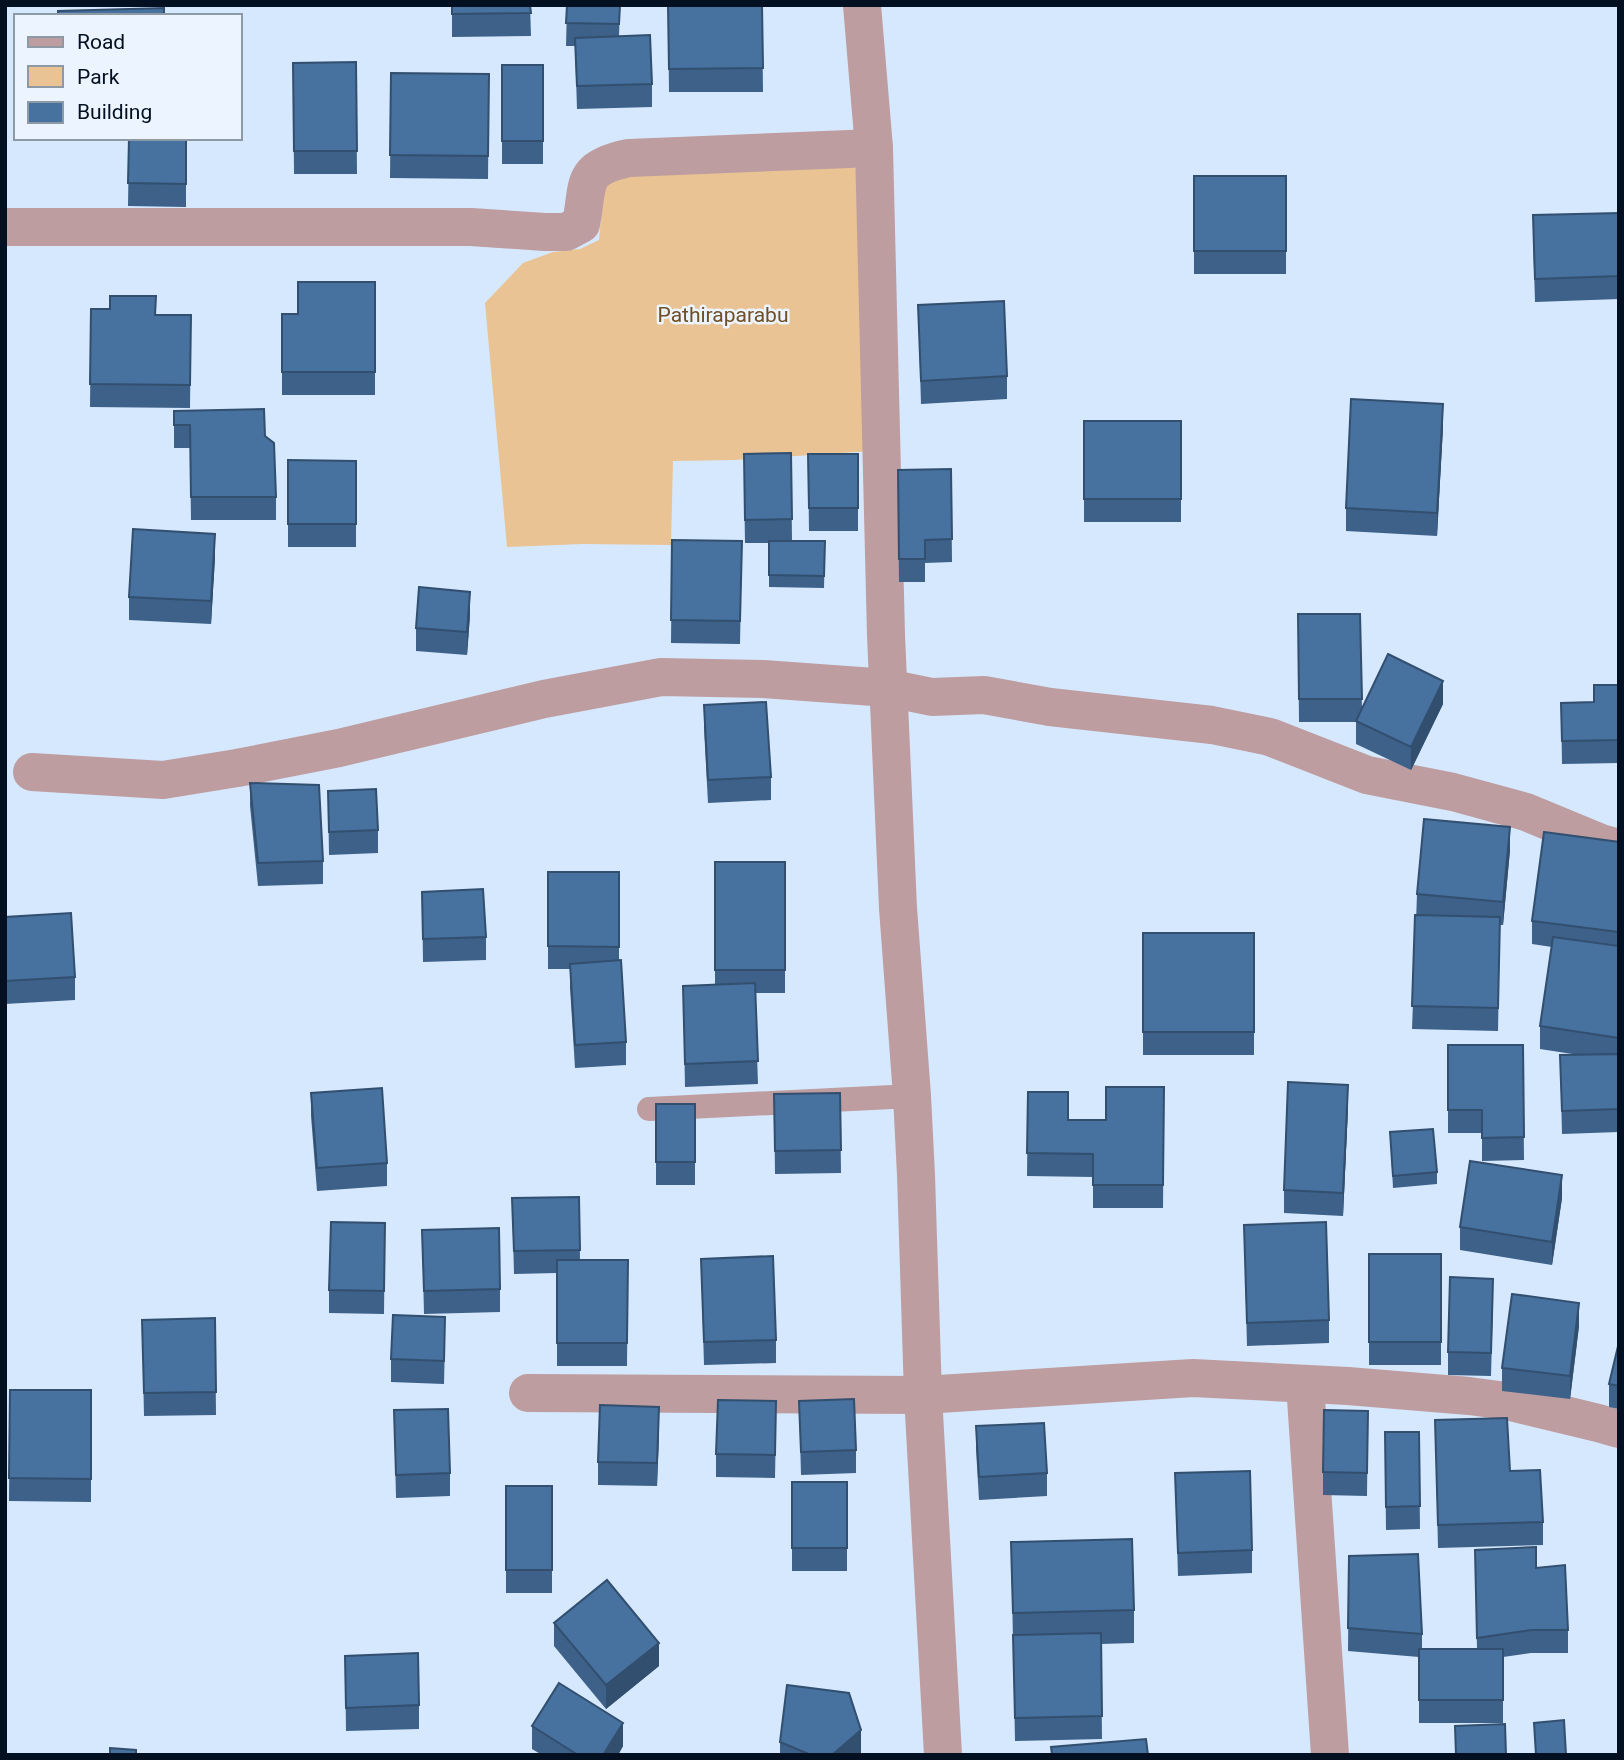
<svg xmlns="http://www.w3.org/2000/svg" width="1624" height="1760" viewBox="0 0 1624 1760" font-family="Roboto,sans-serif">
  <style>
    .green { fill: #e9c393 }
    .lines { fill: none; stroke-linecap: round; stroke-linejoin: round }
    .lane { stroke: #bd9da0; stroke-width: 24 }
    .street { stroke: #bd9da0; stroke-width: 38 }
    .wall { fill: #3d6189 }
    .shaded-wall { fill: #324f6f }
    .building { fill: #47719f; stroke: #324f6f; stroke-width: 2 }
    .labels { text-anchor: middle; stroke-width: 5; stroke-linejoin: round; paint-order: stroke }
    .park-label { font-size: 21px; fill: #704f22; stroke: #ebf4ff }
  </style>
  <rect width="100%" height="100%" fill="#d6e8fd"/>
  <path class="green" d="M843 162 860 171 871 451 735 460 673 461 671 545 582 544 507 547 485 303 523 263 553 252 580 249 599 240 604 183 615 177Z"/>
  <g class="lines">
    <path class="lane" d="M649 1109 912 1096"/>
    <g class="street">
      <path d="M862 5 874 148 886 635 898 908 912 1096 916 1175 923 1395 943 1755"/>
      <path d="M5 227H471L545 232H566L581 224C589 184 579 168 629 158L874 148"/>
      <path d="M32 772 163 780 237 768 339 748 544 699 661 677 763 679 888 688 932 697 984 695 1050 707 1212 725 1270 737 1367 775 1453 792 1526 812 1601 843 1619 848"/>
      <path d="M1305 1384 1330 1755"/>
      <path d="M528 1393 923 1395 1193 1378 1348 1386 1469 1396 1507 1401 1598 1423 1619 1429"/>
    </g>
  </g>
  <g class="wall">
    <path d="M452 5H530L531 36 452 37Z"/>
    <path d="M567 5H620L619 36 652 84V107L577 109 575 46H566Z"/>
    <path d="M668 5H762L763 92H669Z"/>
    <path d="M356 62 357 174H294L293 63Z"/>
    <rect x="502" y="65" width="41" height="99"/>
    <path d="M391 73 489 74 488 179 390 178Z"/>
    <path d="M129 138H186V207L128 206Z"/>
    <rect x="1194" y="176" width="92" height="98"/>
    <path d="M1619 213V299L1535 302 1533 238Z"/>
    <path d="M375 282V395H282V314H298Z"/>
    <path d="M918 305 1007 376V399L921 404Z"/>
    <path d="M91 309 156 315H191L190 408 90 407Z"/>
    <path d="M174 411 265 436 276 497V520H191L190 448H174Z"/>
    <rect x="1084" y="421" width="97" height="101"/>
    <path d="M1443 427 1437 536 1346 531V508Z"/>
    <path d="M791 453 792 541H825L824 588 769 587V543H745L744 477Z"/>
    <path d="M808 454H858V531H809Z"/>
    <path d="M288 460 356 461V547H288Z"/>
    <path d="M951 469 952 562 925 563V582H899L898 470Z"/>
    <rect x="5" y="524" width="1" height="122"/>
    <path d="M672 540 742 541 740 644 671 643Z"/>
    <path d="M215 557 211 624 129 620V597Z"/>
    <path d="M1298 614H1360L1362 709 1443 704 1411 770 1356 744V722H1299Z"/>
    <path d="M470 615 467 655 416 651V628Z"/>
    <path d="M1619 685V763L1562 764 1561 703 1594 702Z"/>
    <path d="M704 705 771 777V800L708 803 704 728Z"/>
    <path d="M250 783 323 861V884L258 886 250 806Z"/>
    <path d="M328 791 378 830V853L329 855Z"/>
    <path d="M1619 842V1132L1562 1134 1560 1055H1579L1540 1049V1026L1552 947 1532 944V921Z"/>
    <path d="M1510 850 1503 925H1500L1498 1031 1412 1029 1417 894Z"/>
    <path d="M715 862H785V993H755L758 1084 685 1087 683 986 715 985Z"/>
    <path d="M548 872H619V960L626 1042V1065L575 1068 570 987V969H548Z"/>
    <path d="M422 892 486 937V960L423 962Z"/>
    <path d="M5 917 75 977V1000L5 1004Z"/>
    <rect x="1143" y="933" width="111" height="122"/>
    <path d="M1448 1045H1523L1524 1160 1482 1161V1133H1448Z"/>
    <path d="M1164 1087 1163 1208H1093V1177L1027 1176 1028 1092 1068 1120H1106Z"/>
    <path d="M311 1093 387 1163V1186L317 1191 311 1116Z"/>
    <path d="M840 1093 841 1173 775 1174 774 1094Z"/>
    <rect x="656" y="1104" width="39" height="81"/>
    <path d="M1348 1108 1343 1216 1284 1213V1190Z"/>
    <path d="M1390 1132 1437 1172V1184L1393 1188Z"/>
    <path d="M579 1197 580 1260H628L627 1366H557V1273L514 1274 512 1198Z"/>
    <path d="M1562 1198 1552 1265 1460 1250V1227Z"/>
    <path d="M385 1223 384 1314 329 1313V1290Z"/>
    <path d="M1244 1225 1329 1320V1343L1247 1346Z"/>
    <path d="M422 1230 500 1289V1312L424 1314Z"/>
    <rect x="1369" y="1254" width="72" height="111"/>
    <path d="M701 1259 776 1340V1363L704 1365Z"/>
    <path d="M1493 1302 1491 1376 1448 1375V1352Z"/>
    <path d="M215 1318 216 1415 144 1416 142 1320Z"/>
    <path d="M1579 1326 1570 1399 1502 1391V1368Z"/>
    <path d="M445 1340 444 1384 391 1382V1359Z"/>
    <path d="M1619 1342V1409L1609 1407V1384Z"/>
    <path d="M10 1390H91V1502L9 1501Z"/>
    <path d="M799 1401 856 1450V1473L801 1475Z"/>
    <path d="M394 1410 450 1473V1496L396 1498Z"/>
    <path d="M1368 1411 1367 1496 1323 1495V1472Z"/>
    <path d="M1435 1420 1510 1471 1543 1522V1545L1438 1548Z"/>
    <path d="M776 1424 775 1478 716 1477V1454Z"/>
    <path d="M976 1426 1047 1473V1496L979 1500 976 1449Z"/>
    <path d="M659 1430 657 1486 598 1485V1462Z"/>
    <path d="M1385 1432H1419L1420 1529 1386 1530Z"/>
    <path d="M1175 1473 1252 1550V1573L1178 1576Z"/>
    <rect x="792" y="1482" width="55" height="89"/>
    <rect x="506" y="1486" width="46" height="107"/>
    <path d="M1011 1542 1134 1610V1643L1101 1644 1102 1739 1015 1741Z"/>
    <path d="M1475 1550 1536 1568 1568 1630V1653H1531L1503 1657V1723H1419V1657L1348 1651 1349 1556 1422 1634V1649H1477Z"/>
    <path d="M554 1623 659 1666 606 1709 554 1646Z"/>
    <path d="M345 1656 419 1705V1729L346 1731Z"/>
    <path d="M532 1726 623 1746 618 1755H542L532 1749Z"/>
    <path d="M780 1742 861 1753 859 1755H780Z"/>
  </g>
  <g class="shaded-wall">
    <path d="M1443 404V427L1437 536V513Z"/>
    <path d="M215 534V557L211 624V601Z"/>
    <path d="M470 592V615L467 655V632Z"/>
    <path d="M1443 681V704L1411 770V747Z"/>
    <path d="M1510 827V850L1503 925V902Z"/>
    <path d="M1348 1085V1108L1343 1216V1193Z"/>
    <path d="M1562 1175V1198L1552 1265V1242Z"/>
    <path d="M1579 1303V1326L1570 1399V1376Z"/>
    <path d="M659 1407V1430L657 1486V1463Z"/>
    <path d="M659 1643V1666L606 1709V1685Z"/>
    <path d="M623 1723V1746L618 1755H603Z"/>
    <path d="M861 1730V1753L859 1755H832Z"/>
  </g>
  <g class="building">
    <path d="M452 5H530L531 13 452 14Z"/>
    <path d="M567 5H620L619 24 566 23Z"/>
    <path d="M668 5H762L763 68 669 69Z"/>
    <path d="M164 8V16H58V11Z"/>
    <path d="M650 35 652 84 577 86 575 38Z"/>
    <path d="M356 62 357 151H294L293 63Z"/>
    <rect x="502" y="65" width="41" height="76"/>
    <path d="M391 73 489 74 488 156 390 155Z"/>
    <path d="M129 138H186V184L128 183Z"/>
    <rect x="1194" y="176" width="92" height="75"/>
    <path d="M1619 213V276L1535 279 1533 215Z"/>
    <path d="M298 282H375V372H282V314H298Z"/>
    <path d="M110 296H156L155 315H191L190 385 90 384 91 309H110Z"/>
    <path d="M1004 301 1007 376 921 381 918 305Z"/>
    <path d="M1351 399 1443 404 1437 513 1346 508Z"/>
    <path d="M264 409 265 436 274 443 276 497H191L190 425H174V411Z"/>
    <rect x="1084" y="421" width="97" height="78"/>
    <path d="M791 453 792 519 745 520 744 454Z"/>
    <path d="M808 454H858V508H809Z"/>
    <path d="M288 460 356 461V524H288Z"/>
    <path d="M951 469 952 539 925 540V559H899L898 470Z"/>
    <rect x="5" y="524" width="1" height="99"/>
    <path d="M133 529 215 534 211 601 129 597Z"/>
    <path d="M672 540 742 541 740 621 671 620Z"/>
    <path d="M769 541H825L824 576 769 575Z"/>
    <path d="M419 587 470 592 467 632 416 628Z"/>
    <path d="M1298 614H1360L1362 699H1299Z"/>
    <path d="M1388 654 1443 681 1411 747 1356 721Z"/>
    <path d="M1594 685H1619V740L1562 741 1561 703 1594 702Z"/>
    <path d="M766 702 771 777 708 780 704 705Z"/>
    <path d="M250 783 319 785 323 861 258 863Z"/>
    <path d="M376 789 378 830 329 832 328 791Z"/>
    <path d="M1424 819 1510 827 1503 902 1417 894Z"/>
    <path d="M1544 832 1619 842V932L1532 921Z"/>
    <rect x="715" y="862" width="70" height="108"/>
    <path d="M548 872H619V947L548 946Z"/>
    <path d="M483 889 486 937 423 939 422 892Z"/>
    <path d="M71 913 75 977 5 981V917Z"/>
    <path d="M1415 915 1500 917 1498 1008 1412 1006Z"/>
    <rect x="1143" y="933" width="111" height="99"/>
    <path d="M1553 937 1619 946V1038L1540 1026Z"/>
    <path d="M621 960 626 1042 575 1045 570 964Z"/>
    <path d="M755 983 758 1061 685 1064 683 986Z"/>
    <path d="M1448 1045H1523L1524 1137 1482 1138V1110H1448Z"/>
    <path d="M1619 1054V1109L1562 1111 1560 1055Z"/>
    <path d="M1288 1082 1348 1085 1343 1193 1284 1190Z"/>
    <path d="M1106 1087H1164L1163 1185H1093V1154L1027 1153 1028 1092H1068V1120H1106Z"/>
    <path d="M382 1088 387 1163 317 1168 311 1093Z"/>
    <path d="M840 1093 841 1150 775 1151 774 1094Z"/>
    <rect x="656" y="1104" width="39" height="58"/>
    <path d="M1433 1129 1437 1172 1393 1176 1390 1132Z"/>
    <path d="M1470 1161 1562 1175 1552 1242 1460 1227Z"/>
    <path d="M579 1197 580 1250 514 1251 512 1198Z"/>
    <path d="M331 1222 385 1223 384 1291 329 1290Z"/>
    <path d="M1326 1222 1329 1320 1247 1323 1244 1225Z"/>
    <path d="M499 1228 500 1289 424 1291 422 1230Z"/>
    <rect x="1369" y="1254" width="72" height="88"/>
    <path d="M773 1256 776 1340 704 1342 701 1259Z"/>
    <path d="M557 1260H628L627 1343H557Z"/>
    <path d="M1450 1277 1493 1279 1491 1353 1448 1352Z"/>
    <path d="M1512 1294 1579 1303 1570 1376 1502 1368Z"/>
    <path d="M393 1315 445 1317 444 1361 391 1359Z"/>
    <path d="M215 1318 216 1392 144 1393 142 1320Z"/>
    <path d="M1619 1342V1386L1609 1384Z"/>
    <path d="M10 1390H91V1479L9 1478Z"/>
    <path d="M854 1399 856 1450 801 1452 799 1401Z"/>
    <path d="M718 1400 776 1401 775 1455 716 1454Z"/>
    <path d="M600 1405 659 1407 657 1463 598 1462Z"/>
    <path d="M448 1409 450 1473 396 1475 394 1410Z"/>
    <path d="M1324 1410 1368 1411 1367 1473 1323 1472Z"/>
    <path d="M1507 1418 1510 1471 1540 1470 1543 1522 1438 1525 1435 1420Z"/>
    <path d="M1044 1423 1047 1473 979 1477 976 1426Z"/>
    <path d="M1385 1432H1419L1420 1506 1386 1507Z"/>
    <path d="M1250 1471 1252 1550 1178 1553 1175 1473Z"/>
    <rect x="792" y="1482" width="55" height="66"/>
    <rect x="506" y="1486" width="46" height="84"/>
    <path d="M1132 1539 1134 1610 1013 1613 1011 1542Z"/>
    <path d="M1536 1547V1568L1565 1565 1568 1630H1531L1477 1638 1475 1550Z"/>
    <path d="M1418 1554 1422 1634 1348 1628 1349 1556Z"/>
    <path d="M607 1580 659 1643 606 1685 554 1623Z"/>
    <path d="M1101 1633 1102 1716 1015 1718 1013 1635Z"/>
    <rect x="1419" y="1649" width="84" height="51"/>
    <path d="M418 1653 419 1705 346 1708 345 1656Z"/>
    <path d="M559 1683 623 1723 603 1755H578L532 1726Z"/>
    <path d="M787 1685 849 1693 861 1730 832 1755H811L780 1742Z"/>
    <path d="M1564 1720 1566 1755H1536L1534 1723Z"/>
    <path d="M1505 1724 1506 1755H1456L1455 1726Z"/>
    <path d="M1146 1739 1148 1755H1052L1051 1747Z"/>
    <path d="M110 1748 136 1750V1755H110Z"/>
  </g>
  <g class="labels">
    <g class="park-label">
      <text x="723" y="322">Pathiraparabu</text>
    </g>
  </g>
  <rect width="1624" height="1760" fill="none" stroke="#021021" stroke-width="14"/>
  <rect x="14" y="14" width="228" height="126" fill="#ebf4ff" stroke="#8e99a6" stroke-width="2"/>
  <rect x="28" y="37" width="35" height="10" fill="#bd9da0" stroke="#8e99a6" stroke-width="2"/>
  <text x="77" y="49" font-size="21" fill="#021021">Road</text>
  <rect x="28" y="66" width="35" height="21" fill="#e9c393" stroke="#8e99a6" stroke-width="2"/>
  <text x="77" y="84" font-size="21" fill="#021021">Park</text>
  <rect x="28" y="102" width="35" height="21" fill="#47719f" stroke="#8e99a6" stroke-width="2"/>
  <text x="77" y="119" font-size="21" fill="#021021">Building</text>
</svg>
